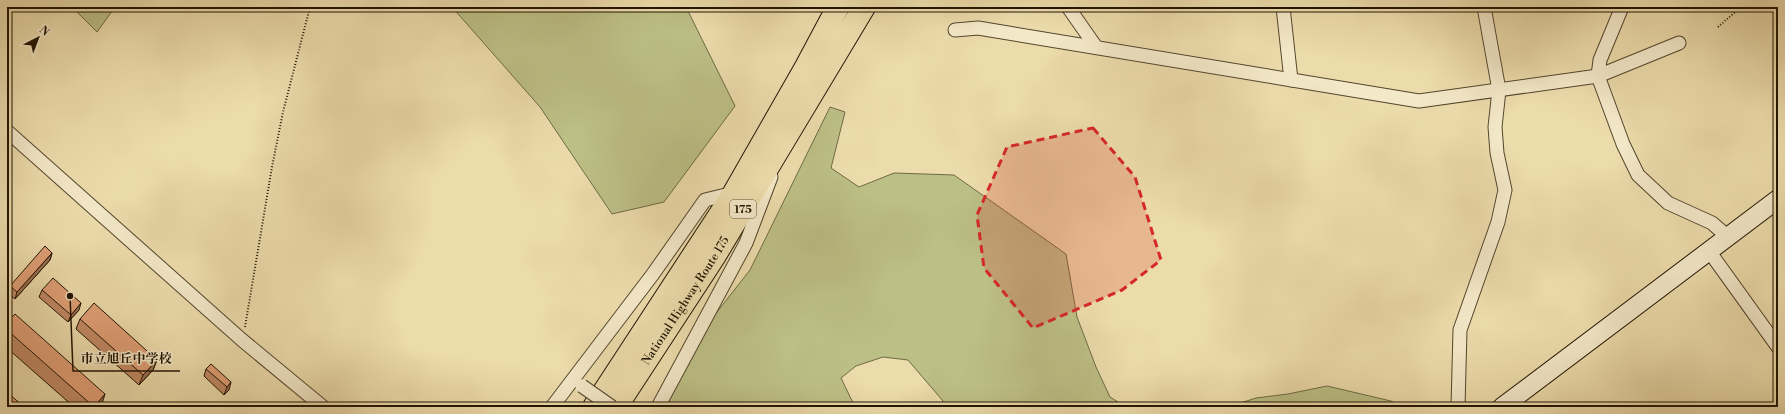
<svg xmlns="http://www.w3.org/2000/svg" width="1785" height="414" viewBox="0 0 1785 414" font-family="'Libre Bodoni','Noto Serif JP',serif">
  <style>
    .green { fill: #bcbf86; stroke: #6e6a44 }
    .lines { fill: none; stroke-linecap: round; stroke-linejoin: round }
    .street-casing { stroke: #53462c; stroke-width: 15 }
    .secondary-casing { stroke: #201402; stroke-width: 20 }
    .highway-casing { stroke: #201402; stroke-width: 24 }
    .path { stroke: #201402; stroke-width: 2; stroke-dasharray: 1 2; stroke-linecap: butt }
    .street { stroke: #f3e8c8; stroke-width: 13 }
    .secondary { stroke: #f3e8c8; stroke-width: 18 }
    .highway { stroke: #ecdbab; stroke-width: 22 }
    .street-bridge-casing { stroke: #53462c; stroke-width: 15; stroke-linecap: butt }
    .street-bridge { stroke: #f3e8c8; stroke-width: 13 }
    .wall { fill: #c18965; stroke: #201402 }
    .shaded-wall { fill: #9d6f53; stroke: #201402 }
    .building { fill: #e09f76; stroke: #201402 }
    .marked { fill: #d62828; fill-opacity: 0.2; stroke: #d62828; stroke-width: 3; stroke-dasharray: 8 5; stroke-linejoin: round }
    .labels { text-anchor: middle; stroke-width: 3; stroke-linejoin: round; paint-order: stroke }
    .shield { fill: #f3e8c8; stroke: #5f543d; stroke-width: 1 }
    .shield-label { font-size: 11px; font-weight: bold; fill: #201402 }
    .street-label { font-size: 12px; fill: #201402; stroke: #f3e8c8 }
    .leader { fill: none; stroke: #201402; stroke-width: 1.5 }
    .callout-dot { fill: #201402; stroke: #f3e8c8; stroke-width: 1.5 }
    .callout-label { font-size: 13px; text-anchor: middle; font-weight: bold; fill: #201402; stroke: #f3e8c8; stroke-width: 3; stroke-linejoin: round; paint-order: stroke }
  </style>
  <rect width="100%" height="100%" fill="#ecdbab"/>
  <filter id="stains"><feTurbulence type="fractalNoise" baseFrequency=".005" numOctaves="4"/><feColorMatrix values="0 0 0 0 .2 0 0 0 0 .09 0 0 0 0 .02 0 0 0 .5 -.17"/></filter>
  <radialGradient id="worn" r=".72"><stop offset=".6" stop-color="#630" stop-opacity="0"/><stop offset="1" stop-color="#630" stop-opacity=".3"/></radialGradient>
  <g class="green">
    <path d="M72 7H115L97 32Z"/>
    <path d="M452 7H686L735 106 664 202 612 214 540 107Z"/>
    <path d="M830 107 845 112 831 168 859 187 894 173 954 175 1066 254 1077 317 1096 367 1110 397 1126 407H941L943 401 908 360 883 357 856 366 841 378 855 407H668V401L706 326 750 270Z"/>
    <path d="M1327 386 1391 401 1401 407H1228L1256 398 1288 394Z"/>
  </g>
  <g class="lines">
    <defs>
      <g id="street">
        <path d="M1068 7 1096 47"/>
        <path d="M1283 7 1291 80"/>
        <path d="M1622 7 1600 60 1598 76 1623 144 1638 175 1668 203 1712 223 1728 237"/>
        <path d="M955 30 978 28 1419 101 1598 76 1679 43"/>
        <path d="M7 131 242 340 323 407"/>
        <path d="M1709 251 1778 347"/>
        <path d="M552 407 653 274 705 200 734 193"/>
        <path d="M658 407 746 243 771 177"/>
        <path d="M1458 407 1460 330 1498 222 1505 190 1497 153 1495 127 1499 90 1484 7"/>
      </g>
      <path id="secondary" d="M1502 407 1778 199"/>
      <g id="highway">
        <path d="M594 407 734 193 806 67 838 7"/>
        <path id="s1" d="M616 407 714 257 864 7"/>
      </g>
    </defs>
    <use href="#street" class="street-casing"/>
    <use href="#secondary" class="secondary-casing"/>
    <use href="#highway" class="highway-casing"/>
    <g class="path">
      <path d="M1718 27 1741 7"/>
      <path d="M245 327 272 167 283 112 310 7"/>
    </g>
    <use href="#street" class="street"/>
    <use href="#secondary" class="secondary"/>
    <use href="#highway" class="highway"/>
    <defs>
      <path id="street-bridge" d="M582 386 612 407"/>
    </defs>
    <use href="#street-bridge" class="street-bridge-casing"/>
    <use href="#street-bridge" class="street-bridge"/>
  </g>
  <g class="wall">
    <path d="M52 253 50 260 15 299 8 293 10 286Z"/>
    <path d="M42 290 79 310 68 322 39 297Z"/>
    <path d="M80 319 157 360 153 370 139 385 76 329Z"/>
    <path d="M7 322 101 407H74L7 348Z"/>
    <path d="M211 364 229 390 224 395 204 376 206 369Z"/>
  </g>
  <g class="shaded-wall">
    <path d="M52 253 50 260 15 299 17 292Z"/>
    <path d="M81 303 79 310 68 322 71 315Z"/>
    <path d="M157 360 153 370 139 385 143 375Z"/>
    <path d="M231 382 229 390 224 395 227 387Z"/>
    <path d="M105 394 101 407H94Z"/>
  </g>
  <g class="building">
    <path d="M45 246 52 253 17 292 10 286Z"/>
    <path d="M53 278 81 303 71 315 42 290Z"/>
    <path d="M94 303 157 360 143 375 80 319Z"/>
    <path d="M15 314 105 394 94 407 7 330V322Z"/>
    <path d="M211 364 231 382 227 387 206 369Z"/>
    <path d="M7 392 24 407H7Z"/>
  </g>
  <path class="marked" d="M1093 128 1135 177 1161 260 1122 290 1033 328 984 268 977 215 1007 147Z"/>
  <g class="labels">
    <rect class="shield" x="730" y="200" width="26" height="18" rx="3"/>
    <g class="shield-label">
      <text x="743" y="213">175</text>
    </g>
    <g class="street-label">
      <text dy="4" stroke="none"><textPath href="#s1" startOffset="127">National Highway Route 175</textPath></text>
    </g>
  </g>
  <path class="leader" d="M70 296L73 371H180"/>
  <circle class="callout-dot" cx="70" cy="296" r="4"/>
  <g class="callout-label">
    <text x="126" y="363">市立旭丘中学校</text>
  </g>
  <rect width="1785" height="414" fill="none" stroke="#ecdbab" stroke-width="24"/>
  <rect x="8" y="8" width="1769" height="398" fill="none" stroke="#201402" stroke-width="2"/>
  <rect x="12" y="12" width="1761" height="390" fill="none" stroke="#201402"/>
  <g transform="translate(38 38) rotate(42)" stroke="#f3e8c8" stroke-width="3" paint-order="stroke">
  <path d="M0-3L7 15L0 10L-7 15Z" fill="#201402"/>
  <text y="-6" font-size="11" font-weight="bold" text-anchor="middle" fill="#201402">N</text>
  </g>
  <rect width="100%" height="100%" filter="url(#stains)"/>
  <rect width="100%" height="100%" fill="url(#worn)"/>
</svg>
